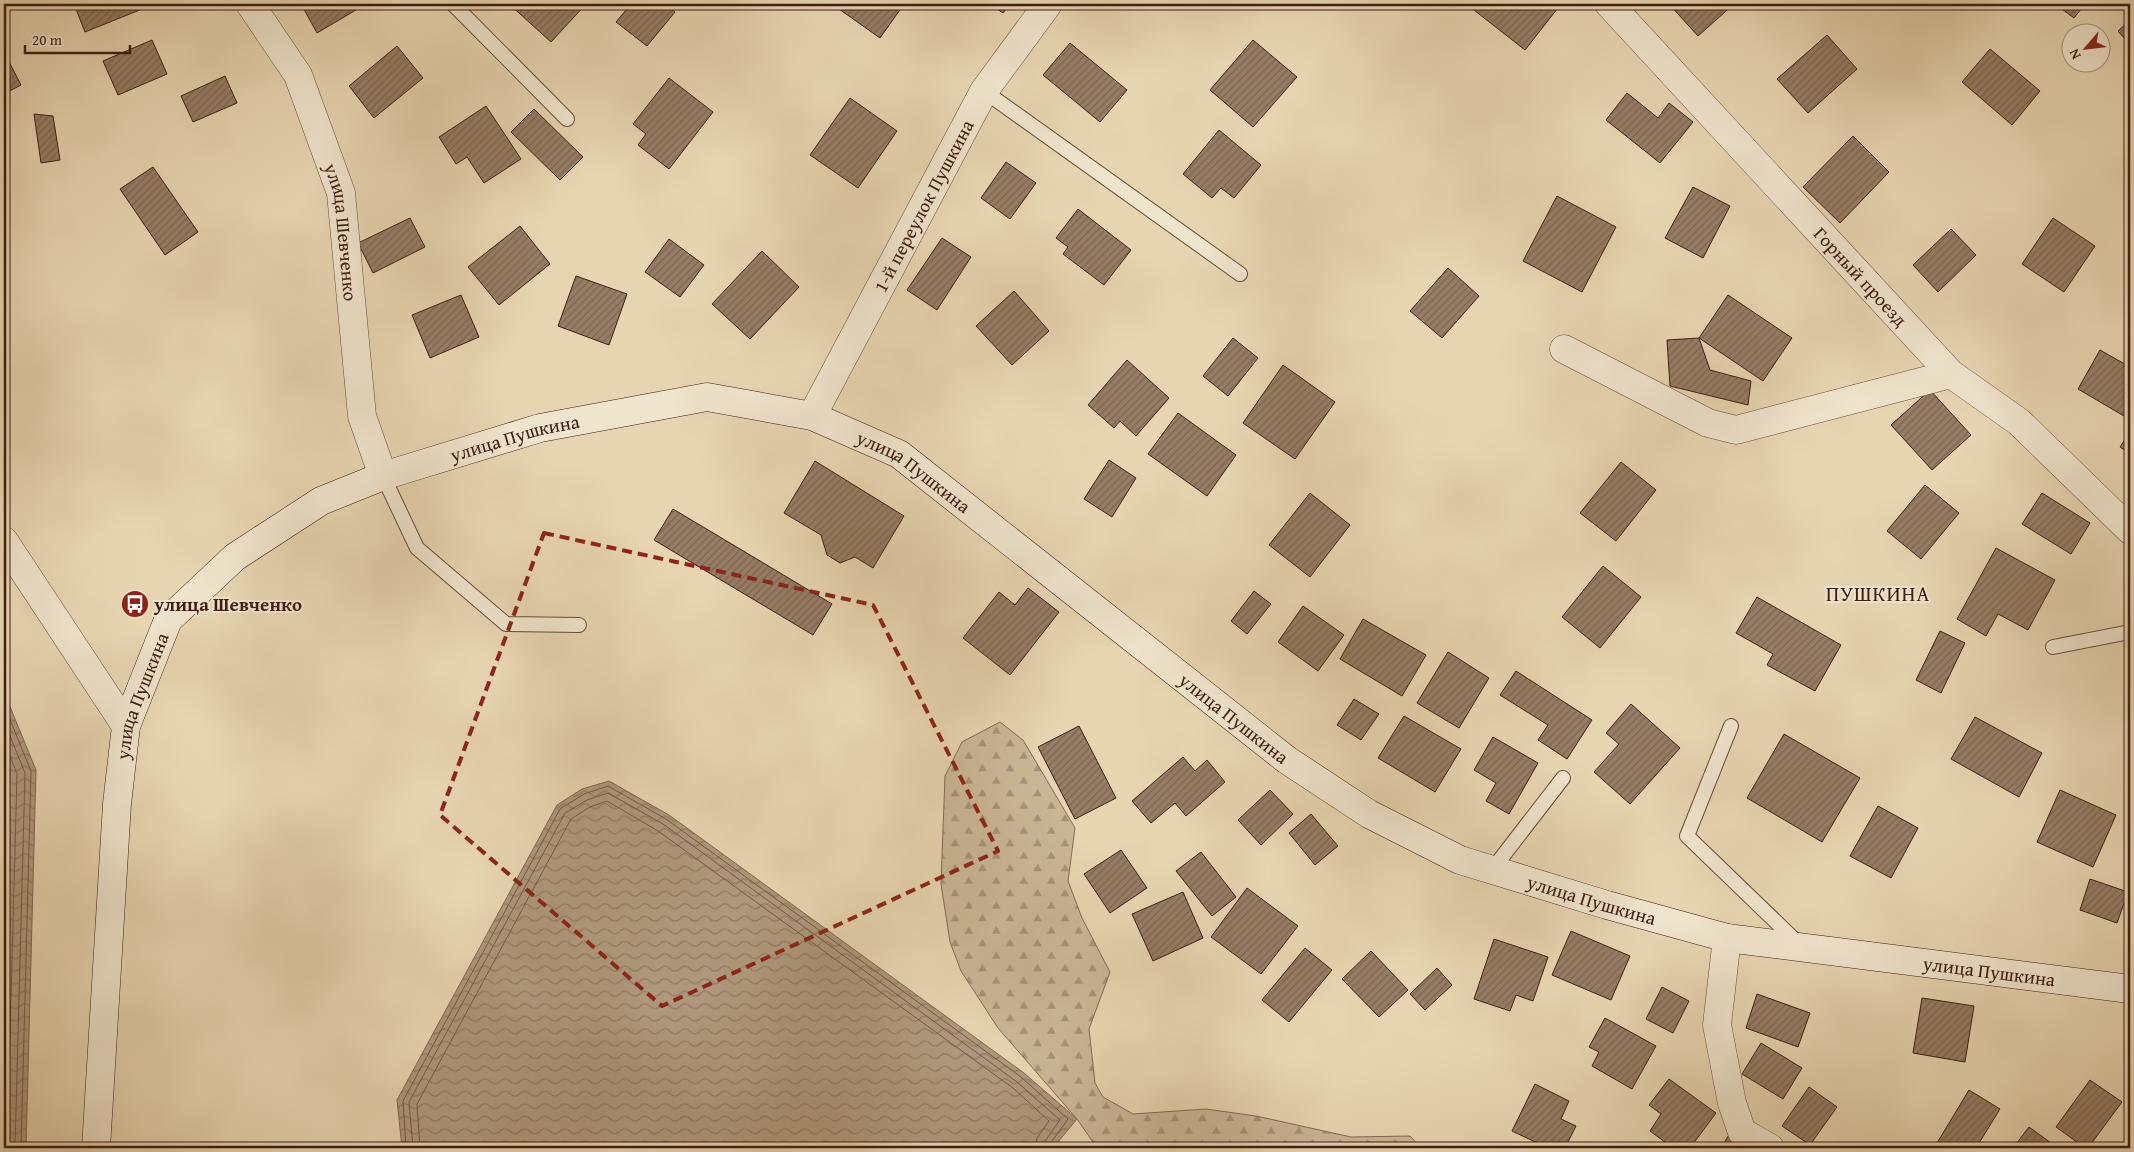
<svg xmlns="http://www.w3.org/2000/svg" width="2134" height="1152" viewBox="0 0 2134 1152" font-family="'Gentium Book Plus',serif">
  <style>
    .forest { fill: url(#forest-firs); stroke: #846a54 }
    .water { fill: url(#water-waves); stroke: #816751 }
    .lines { fill: none; stroke-linecap: round; stroke-linejoin: round }
    .shore { stroke: #765a46; stroke-width: 1 }
    .building { fill: url(#building-hatch); stroke: #3e1e12 }
    .lane-casing { stroke: #684c3a; stroke-width: 16 }
    .street-casing { stroke: #684c3a; stroke-width: 29 }
    .secondary-casing { stroke: #3e1e12; stroke-width: 29 }
    .lane { stroke: #efe4cc; stroke-width: 14 }
    .street { stroke: #efe4cc; stroke-width: 28 }
    .secondary { stroke: #efe4cc; stroke-width: 28 }
    .marked { fill: none; stroke: #8f2418; stroke-width: 4; stroke-dasharray: 10 6; stroke-linejoin: round }
    .labels { text-anchor: middle; stroke-width: 4; stroke-linejoin: round; paint-order: stroke }
    .street-label { font-size: 19px; fill: #3e1e12; stroke: #efe4cc }
    .poi-label { font-size: 19px; font-weight: bold; fill: #3e1e12; stroke: #efe4cc; text-anchor: start }
    .quarter-label { font-size: 21px; letter-spacing: 1px; fill: #3e1e12; stroke: #efe4cc }
  </style>
  <defs>
    <pattern id="forest-firs" width="22" height="20" patternUnits="userSpaceOnUse" patternTransform="scale(1.25)"><rect width="22" height="20" fill="#cab696"/><path d="M5 1l3.5 6h-7zM16 11l3.5 6h-7z" fill="#a59379"/></pattern>
    <pattern id="water-waves" width="16" height="10" patternUnits="userSpaceOnUse" patternTransform="scale(1.25)"><rect width="16" height="10" fill="#ae977b"/><path d="M0 5q4-4 8 0t8 0" fill="none" stroke="#8f7b63"/></pattern>
    <pattern id="building-hatch" width="6" height="6" patternUnits="userSpaceOnUse" patternTransform="scale(1.25)"><rect width="6" height="6" fill="#967d65"/><path d="M-1 1l2-2M0 6l6-6M5 7l2-2" fill="none" stroke="#7c6652"/></pattern>
  </defs>
  <rect width="100%" height="100%" fill="#e7d5b1"/>
  <filter id="stains"><feTurbulence type="fractalNoise" baseFrequency=".004" numOctaves="4"/><feColorMatrix values="0 0 0 0 .2 0 0 0 0 .09 0 0 0 0 .02 0 0 0 .5 -.17"/></filter>
  <radialGradient id="worn" r=".72"><stop offset=".6" stop-color="#630" stop-opacity="0"/><stop offset="1" stop-color="#630" stop-opacity=".3"/></radialGradient>
  <path class="forest" d="M1000 722 1023 740 1075 828 1068 881 1082 918 1110 972 1089 1029 1095 1083 1103 1097 1133 1114 1206 1109 1256 1116 1351 1137 1410 1136 1421 1148H1097L1077 1119 998 1028 961 971 950 942 941 884 945 776 962 742Z"/>
  <g class="water">
    <path d="M4 692 36 770 26 1148H4Z"/>
    <path d="M609 781 669 815 1024 1073 1077 1119 1053 1148H402L397 1100 557 805 582 789Z"/>
  </g>
  <g class="lines">
    <g class="shore">
      <path d="M4 705 31 771 21 1148"/>
      <path d="M4 721 25 773 15 1148"/>
      <path d="M4 741 17 774 7 1148"/>
      <path d="M406 1148 403 1101 560 809 584 794 608 786 666 819 1021 1077 1068 1119 1050 1144 1049 1148"/>
      <path d="M413 1148 409 1102 565 813 587 800 608 793 663 824 1017 1082 1060 1120 1045 1141 1043 1148"/>
      <path d="M420 1148 417 1104 571 819 590 807 607 801 658 831 1013 1088 1049 1121 1037 1138 1035 1148"/>
    </g>
  </g>
  <g class="building">
    <path d="M74 4H146L147 7 85 32Z"/>
    <path d="M301 4H366L317 33Z"/>
    <path d="M509 4H586L551 42Z"/>
    <path d="M631 4H664L675 12 647 46 616 22Z"/>
    <path d="M832 4H904L880 38Z"/>
    <path d="M990 4H1010L1003 13Z"/>
    <path d="M1479 4H1561L1525 50 1474 10Z"/>
    <path d="M1669 4H1734L1698 36Z"/>
    <path d="M2055 4H2085L2074 18Z"/>
    <path d="M2130 20V45L2118 31Z"/>
    <path d="M1827 35 1857 69 1808 113 1777 79Z"/>
    <path d="M152 40 167 74 118 95 103 61Z"/>
    <path d="M1253 40 1297 77 1253 127 1210 90Z"/>
    <path d="M1070 43 1127 90 1100 122 1043 75Z"/>
    <path d="M397 46 423 78 374 118 349 86Z"/>
    <path d="M1990 49 2040 91 2012 125 1962 82Z"/>
    <path d="M4 52 21 85 4 94Z"/>
    <path d="M225 76 237 103 193 122 181 96Z"/>
    <path d="M669 78 713 112 669 169 638 145 646 134 633 124Z"/>
    <path d="M1627 93 1658 118 1669 103 1693 122 1660 163 1606 120Z"/>
    <path d="M850 98 897 131 858 188 810 155Z"/>
    <path d="M486 106 521 159 484 183 467 157 456 164 439 137Z"/>
    <path d="M534 109 583 157 560 180 511 132Z"/>
    <path d="M34 114 53 116 60 160 41 163Z"/>
    <path d="M1219 130 1261 165 1234 198 1221 188 1212 198 1183 174Z"/>
    <path d="M1853 136 1889 172 1840 223 1803 187Z"/>
    <path d="M1006 162 1036 183 1010 219 981 198Z"/>
    <path d="M153 167 198 232 165 255 120 189Z"/>
    <path d="M1693 187 1730 206 1703 258 1665 238Z"/>
    <path d="M1557 196 1616 227 1582 292 1523 261Z"/>
    <path d="M1078 209 1131 250 1104 285 1063 254 1068 247 1056 238Z"/>
    <path d="M410 218 425 247 373 273 358 243Z"/>
    <path d="M2053 218 2095 246 2064 292 2022 264Z"/>
    <path d="M520 226 550 264 499 305 468 267Z"/>
    <path d="M1951 229 1976 255 1938 292 1913 265Z"/>
    <path d="M942 238 971 257 937 310 907 290Z"/>
    <path d="M669 239 704 265 680 297 645 272Z"/>
    <path d="M762 251 799 287 750 339 712 304Z"/>
    <path d="M1448 268 1479 296 1442 338 1410 311Z"/>
    <path d="M576 276 627 294 609 345 558 326Z"/>
    <path d="M1014 291 1049 331 1012 365 976 326Z"/>
    <path d="M461 295 479 337 430 358 412 315Z"/>
    <path d="M1728 295 1792 338 1763 381 1699 338Z"/>
    <path d="M1233 338 1258 358 1228 396 1203 376Z"/>
    <path d="M1699 338 1710 370 1751 381 1748 405 1670 386 1667 340Z"/>
    <path d="M2100 350 2130 367V405L2124 416 2078 389Z"/>
    <path d="M1127 360 1169 398 1136 436 1120 421 1114 428 1088 405Z"/>
    <path d="M1283 365 1335 402 1295 459 1243 423Z"/>
    <path d="M1930 390 1971 435 1932 470 1891 425Z"/>
    <path d="M1178 413 1236 455 1207 496 1148 454Z"/>
    <path d="M2130 432V454L2120 447Z"/>
    <path d="M1109 460 1136 478 1112 517 1084 499Z"/>
    <path d="M815 461 904 516 873 568 855 557 840 563 827 555 821 535 784 513Z"/>
    <path d="M1621 462 1656 490 1616 541 1580 513Z"/>
    <path d="M1925 485 1959 513 1921 559 1887 531Z"/>
    <path d="M1310 493 1350 525 1310 577 1269 545Z"/>
    <path d="M2042 493 2090 523 2071 554 2022 524Z"/>
    <path d="M673 509 832 604 813 635 654 540Z"/>
    <path d="M1996 548 2055 580 2028 630 1998 614 1986 636 1957 619Z"/>
    <path d="M1603 566 1641 597 1600 648 1562 617Z"/>
    <path d="M1028 588 1059 612 1010 675 963 638 999 592 1015 605Z"/>
    <path d="M1254 591 1271 604 1247 634 1231 621Z"/>
    <path d="M1757 597 1841 645 1815 691 1767 665 1773 654 1736 633Z"/>
    <path d="M1303 606 1344 635 1318 671 1278 642Z"/>
    <path d="M1363 619 1426 655 1402 696 1340 659Z"/>
    <path d="M1940 631 1965 643 1941 693 1916 680Z"/>
    <path d="M1448 652 1489 678 1459 728 1417 703Z"/>
    <path d="M1516 671 1592 720 1567 759 1538 740 1548 725 1500 695Z"/>
    <path d="M1354 699 1379 714 1361 740 1337 725Z"/>
    <path d="M1631 704 1680 748 1630 804 1594 772 1619 744 1606 733Z"/>
    <path d="M1404 716 1461 749 1435 792 1378 758Z"/>
    <path d="M1975 717 2042 753 2019 797 1951 759Z"/>
    <path d="M1079 726 1116 798 1075 819 1038 747Z"/>
    <path d="M1784 734 1860 778 1822 842 1747 798Z"/>
    <path d="M1493 737 1538 763 1509 814 1486 801 1496 783 1474 770Z"/>
    <path d="M1183 757 1195 771 1207 760 1225 782 1186 816 1175 803 1151 823 1132 801Z"/>
    <path d="M1270 790 1293 814 1261 845 1238 820Z"/>
    <path d="M2060 790 2116 815 2093 867 2037 842Z"/>
    <path d="M1878 806 1918 828 1891 878 1850 856Z"/>
    <path d="M1311 814 1338 846 1315 865 1289 833Z"/>
    <path d="M1121 850 1147 888 1110 913 1084 874Z"/>
    <path d="M1201 852 1236 897 1212 916 1176 871Z"/>
    <path d="M2090 879 2128 892 2117 923 2080 910Z"/>
    <path d="M1247 888 1298 926 1261 974 1211 937Z"/>
    <path d="M1183 892 1203 938 1153 961 1132 914Z"/>
    <path d="M1571 931 1630 956 1611 1000 1552 975Z"/>
    <path d="M1494 939 1548 957 1533 1001 1516 995 1510 1011 1474 999Z"/>
    <path d="M1305 948 1332 970 1289 1022 1262 1000Z"/>
    <path d="M1371 951 1408 990 1379 1017 1342 979Z"/>
    <path d="M1437 968 1452 985 1425 1010 1410 994Z"/>
    <path d="M1662 987 1689 1001 1673 1033 1646 1019Z"/>
    <path d="M1757 994 1810 1013 1798 1047 1746 1028Z"/>
    <path d="M1922 998 1974 1006 1965 1062 1913 1053Z"/>
    <path d="M1605 1018 1656 1046 1632 1089 1592 1066 1599 1052 1589 1047Z"/>
    <path d="M1761 1043 1802 1068 1783 1099 1742 1074Z"/>
    <path d="M1669 1079 1716 1113 1690 1148H1673L1650 1131 1661 1114 1649 1105Z"/>
    <path d="M2090 1080 2122 1102 2088 1148H2085L2056 1127Z"/>
    <path d="M1535 1084 1569 1101 1561 1119 1576 1126 1565 1148H1548L1512 1131Z"/>
    <path d="M1809 1087 1837 1107 1810 1145 1782 1126Z"/>
    <path d="M1969 1090 2000 1109 1976 1148H1934Z"/>
    <path d="M2029 1127 2058 1148H2013Z"/>
    <path d="M1730 1133 1754 1148H1721Z"/>
  </g>
  <g class="lines">
    <defs>
      <g id="lane">
        <path d="M453 4 567 119"/>
        <path d="M984 91 1240 274"/>
        <path d="M383 476 417 548 506 624 579 625"/>
        <path d="M2053 647 2130 632"/>
        <path d="M1731 726 1687 836 1799 944"/>
        <path d="M1492 870 1563 778"/>
      </g>
      <g id="street">
        <path id="s1" d="M250 4 298 75 341 193 362 416 383 476"/>
        <path id="s2" d="M1609 4 1951 374 2019 422 2130 530"/>
        <path d="M1564 349 1708 423 1736 430 1951 374"/>
        <path id="s3" d="M812 416 984 91 1048 4"/>
        <path d="M4 541 126 726"/>
        <path d="M1727 938 1717 1025 1732 1103 1742 1132 1770 1148"/>
      </g>
      <g id="secondary">
        <path id="s4" d="M96 1148 117 804 126 726 168 620 235 557 321 501 383 476 540 428 707 397 812 416 899 454 1287 760 1369 814 1460 860 1607 905 1727 938 2130 989"/>
      </g>
    </defs>
    <use href="#lane" class="lane-casing"/>
    <use href="#street" class="street-casing"/>
    <use href="#secondary" class="secondary-casing"/>
    <use href="#lane" class="lane"/>
    <use href="#street" class="street"/>
    <use href="#secondary" class="secondary"/>
  </g>
  <path class="marked" d="M544 533 873 605 998 851 662 1006 440 815Z"/>
  <defs>
    <symbol id="bus-disc" viewBox="-11 -11 22 22"><circle r="9.5" fill="#8f2418" stroke="#efe4cc"/><path d="M-5-6H5V4H4V6H2V4H-2V6H-4V4H-5ZM-3.5-4V0h7V-4ZM-3.5 1.2v1.5H-2V1.2ZM2 1.2v1.5H3.5V1.2Z" fill="#fff"/></symbol>
  </defs>
  <g fill-rule="evenodd">
    <use href="#bus-disc" x="119" y="588" width="32" height="32"/>
  </g>
  <g class="labels">
    <g class="street-label">
      <text dy="7" stroke="none"><textPath href="#s3" startOffset="238">1-й переулок Пушкина</textPath></text>
      <text dy="7" stroke="none"><textPath href="#s1" startOffset="250">улица Шевченко</textPath></text>
      <text dy="7" stroke="none"><textPath href="#s2" startOffset="371">Горный проезд</textPath></text>
      <text dy="7" stroke="none"><textPath href="#s4" startOffset="936">улица Пушкина</textPath></text>
      <text dy="7" stroke="none"><textPath href="#s4" startOffset="1356">улица Пушкина</textPath></text>
      <text dy="7" stroke="none"><textPath href="#s4" startOffset="456">улица Пушкина</textPath></text>
      <text dy="7" stroke="none"><textPath href="#s4" startOffset="1761">улица Пушкина</textPath></text>
      <text dy="7" stroke="none"><textPath href="#s4" startOffset="2166">улица Пушкина</textPath></text>
      <text dy="7" stroke="none"><textPath href="#s4" startOffset="2571">улица Пушкина</textPath></text>
    </g>
    <g class="poi-label">
      <text x="154" y="611">улица Шевченко</text>
    </g>
    <g class="quarter-label">
      <text x="1878" y="601">ПУШКИНА</text>
    </g>
  </g>
  <rect width="2134" height="1152" fill="none" stroke="#e7d5b1" stroke-width="20"/>
  <rect x="5" y="5" width="2124" height="1142" fill="none" stroke="#3e1e12" stroke-width="2.5"/>
  <rect x="10" y="10" width="2114" height="1132" fill="none" stroke="#3e1e12"/>
  <g transform="translate(2086 48) rotate(242)"><circle r="24" fill="#efe4cc" stroke="#a89582"/>
  <path d="M0-4L9 19L0 12L-9 19Z" fill="#8f2418"/>
  <text y="-8" font-size="14" font-weight="bold" text-anchor="middle" fill="#3e1e12">N</text>
  </g>
  <path d="M25 45v8h105v-8" fill="none" stroke="#3e1e12" stroke-width="2.5"/>
  <text x="32" y="45" font-size="15" fill="#3e1e12" stroke="#efe4cc" stroke-width="4" paint-order="stroke">20 m</text>
  <rect width="100%" height="100%" filter="url(#stains)"/>
  <rect width="100%" height="100%" fill="url(#worn)"/>
</svg>
